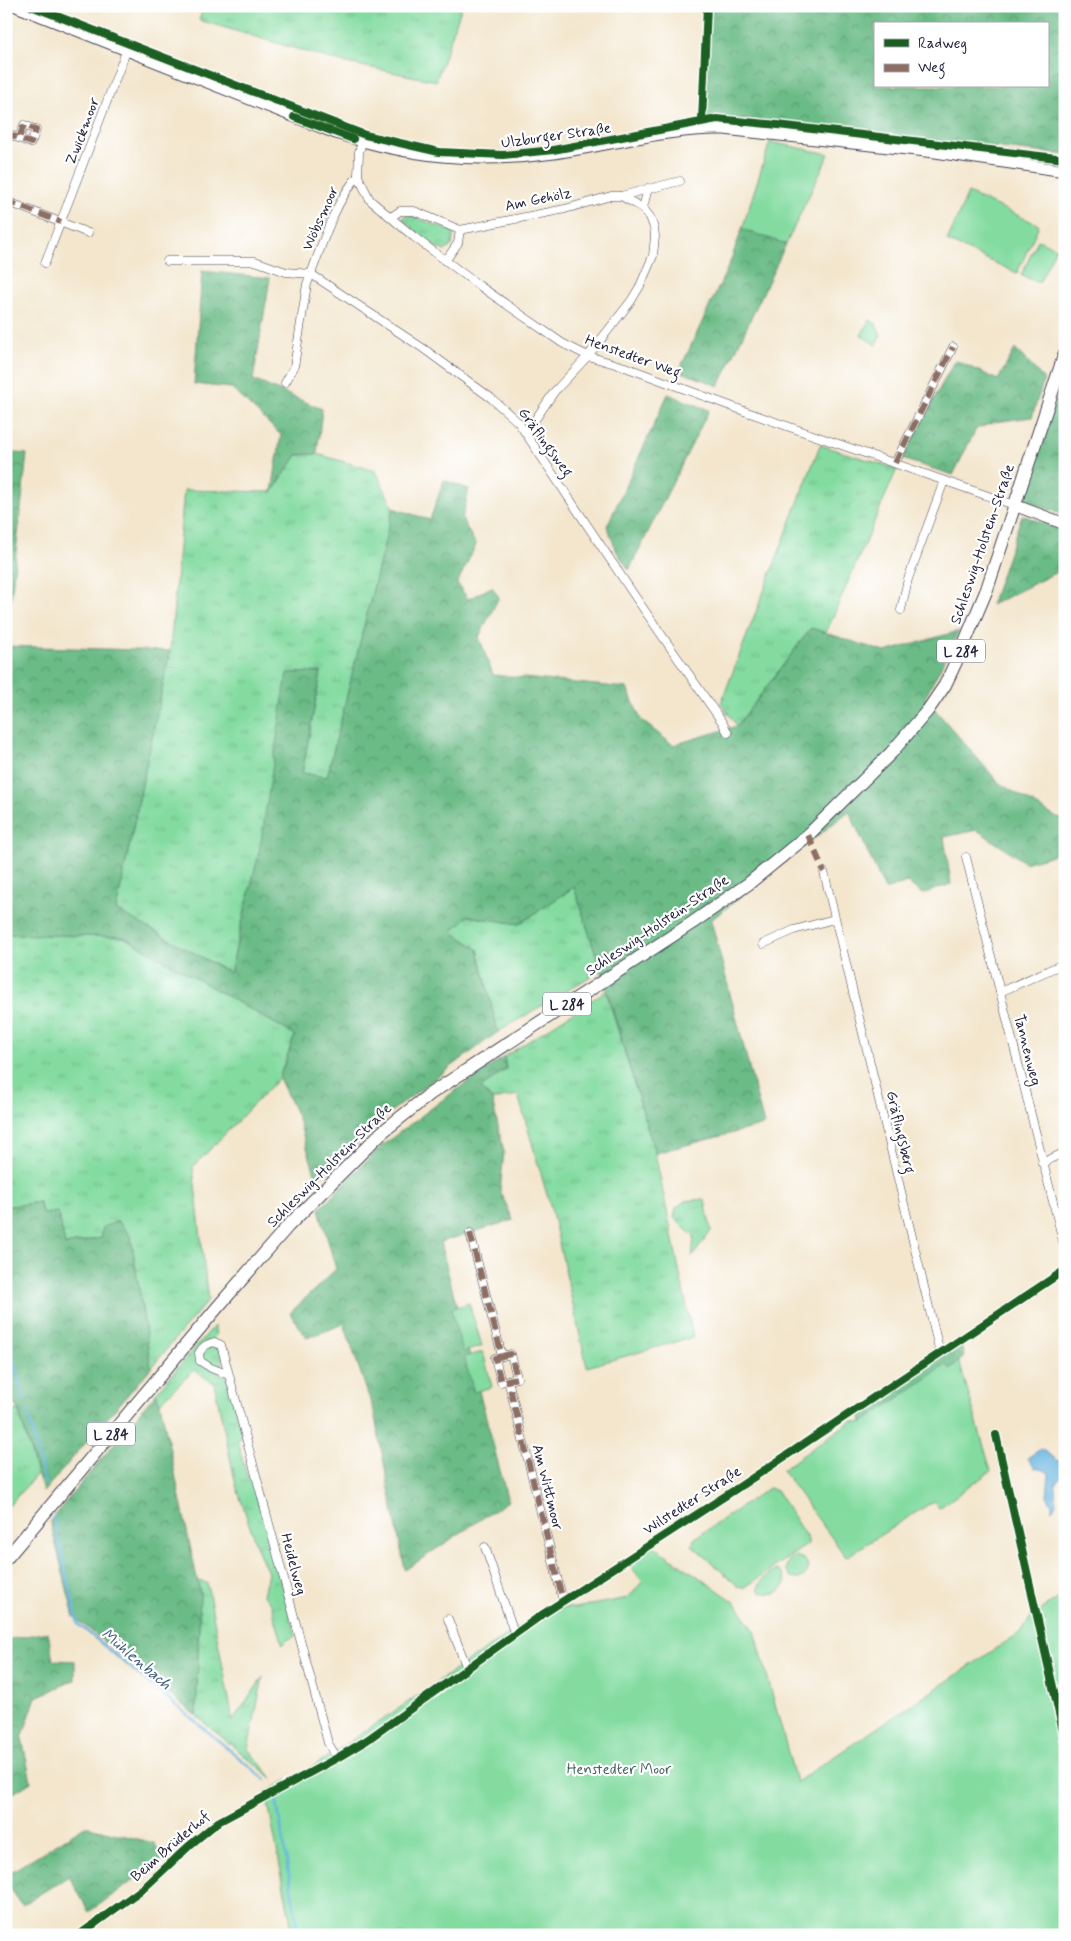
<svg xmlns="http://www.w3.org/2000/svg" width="1071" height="1941" viewBox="0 0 1071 1941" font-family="Mynerve,sans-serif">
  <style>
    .grass { fill: url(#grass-tufts); stroke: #527e6e }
    .forest { fill: url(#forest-crowns); stroke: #466e60; fill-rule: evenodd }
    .park { fill: #83dba0; stroke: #527e6e }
    .water { fill: #64b2de; stroke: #436a8c }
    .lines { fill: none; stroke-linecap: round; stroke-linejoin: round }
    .stream { stroke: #64b2de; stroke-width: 2.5 }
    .street-casing { stroke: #413f51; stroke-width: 9 }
    .secondary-casing { stroke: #413f51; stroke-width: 13 }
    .primary-casing { stroke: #413f51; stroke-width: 14 }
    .street { stroke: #fff; stroke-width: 8 }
    .secondary { stroke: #fff; stroke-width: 11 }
    .primary { stroke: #fff; stroke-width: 12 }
    .quiet { stroke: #8d6e63; stroke-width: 6; stroke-dasharray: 12 6; stroke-linecap: butt }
    .cycleway-casing { stroke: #fff; stroke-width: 11 }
    .cycleway { stroke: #1b5e20; stroke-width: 8 }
    .labels { text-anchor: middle; stroke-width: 4.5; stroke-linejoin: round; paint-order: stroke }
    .shield { fill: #fff; stroke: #646476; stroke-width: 1 }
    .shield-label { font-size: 14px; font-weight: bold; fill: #22223b }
    .street-label { font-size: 15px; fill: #22223b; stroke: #fff }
    .park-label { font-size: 15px; fill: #44635e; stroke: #fff }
    .water-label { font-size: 16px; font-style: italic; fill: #3c5c7c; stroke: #fff }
  </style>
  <defs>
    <pattern id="grass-tufts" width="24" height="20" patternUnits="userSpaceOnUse" patternTransform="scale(1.25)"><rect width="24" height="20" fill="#83dba0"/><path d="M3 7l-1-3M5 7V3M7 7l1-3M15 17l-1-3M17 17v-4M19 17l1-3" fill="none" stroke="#71bc8b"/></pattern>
    <pattern id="forest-crowns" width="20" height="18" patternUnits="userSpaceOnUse" patternTransform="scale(1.25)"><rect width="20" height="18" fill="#6abb86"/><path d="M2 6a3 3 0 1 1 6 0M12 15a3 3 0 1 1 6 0" fill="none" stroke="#57986f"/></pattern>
  </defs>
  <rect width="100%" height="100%" fill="#fff"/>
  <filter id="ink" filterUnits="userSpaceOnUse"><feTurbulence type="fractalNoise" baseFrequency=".02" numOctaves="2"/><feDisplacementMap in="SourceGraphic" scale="10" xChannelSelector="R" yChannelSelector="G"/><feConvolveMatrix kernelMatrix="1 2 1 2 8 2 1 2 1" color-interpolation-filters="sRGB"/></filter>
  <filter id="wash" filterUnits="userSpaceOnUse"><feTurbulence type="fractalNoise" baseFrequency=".0096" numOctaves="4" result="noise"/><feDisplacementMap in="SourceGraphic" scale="20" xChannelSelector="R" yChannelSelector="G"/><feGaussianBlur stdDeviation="1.12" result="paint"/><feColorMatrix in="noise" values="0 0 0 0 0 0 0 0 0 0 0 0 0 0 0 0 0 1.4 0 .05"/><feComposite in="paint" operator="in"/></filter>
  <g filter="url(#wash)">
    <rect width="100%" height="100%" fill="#f3e6cd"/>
    <g class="grass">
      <path d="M204 6H462L436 81 337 61 199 20Z"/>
      <path d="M721 121 824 131 1065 162V166L721 123Z"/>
      <path d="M409 215 451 231 454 235 452 245 445 251 435 247 403 220 404 216Z"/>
      <path d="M820 445 897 469 826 633 811 628 737 726 721 703Z"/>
      <path d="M317 454 376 471 393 508 327 777 302 773 321 672 260 848 230 973 116 910 170 651 184 490 272 492 297 455Z"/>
      <path d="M574 887 601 970 498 1032 478 949 452 932 468 916 519 924Z"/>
      <path d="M6 934 124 937 295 1035 279 1078 193 1167 208 1300 151 1368 131 1237 101 1238 65 1245 43 1214 39 1202 6 1207Z"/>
      <path d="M606 991 655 1153 693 1337 587 1367 552 1212 518 1095 492 1100 481 1088 506 1069 504 1057Z"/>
      <path d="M703 1199 705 1200 711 1231 692 1257 694 1237 674 1218 676 1208 685 1201Z"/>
      <path d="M214 1326 216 1334 213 1340 206 1342 199 1361 227 1377 243 1438 237 1440 247 1476H253L296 1636 289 1639 283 1645 271 1604 263 1595 268 1573 257 1548 236 1485 214 1383 194 1370 160 1403 156 1393Z"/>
      <path d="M210 1346C221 1346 224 1357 222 1367L218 1369 205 1364 201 1355Z"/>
      <path d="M18 1410 37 1474 6 1509V1413Z"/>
      <path d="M198 1581 207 1583 233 1721 263 1677 248 1749 273 1779 196 1716 200 1593Z"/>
    </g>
    <g class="forest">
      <path d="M710 6H1065V155L750 120H703ZM875 24H1047V86H875Z"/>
      <path d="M742 229 786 244 719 386 679 371 729 265Z"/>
      <path d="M202 271 270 278 253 380 322 409 317 454 297 455 272 492 281 435 231 388 194 384Z"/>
      <path d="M1015 349 1044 379 1032 417 995 422 976 429 953 475 902 459 955 360 998 380Z"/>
      <path d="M1065 371V515L1023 500Z"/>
      <path d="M668 394 709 410 629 570 617 552 607 526Z"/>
      <path d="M6 452 27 454 6 643Z"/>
      <path d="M444 480 469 489 462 519 476 545 457 583 468 599 492 587 499 597 479 637 493 675 627 688 641 720 673 745 737 726 811 628 885 652 959 631 925 698 999 783 1057 818 1065 819V851L1026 863 977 830 944 837 951 884 922 894 907 882 885 890 849 811 711 920 764 1125 655 1153 601 970 574 887 519 924 468 916 452 932 478 949 498 1032 389 1113 317 1180 297 1116 279 1078 295 1035 124 937 6 934V646L170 651 116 910 230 973 260 848 287 673 321 672 302 773 327 777 393 508 430 520Z"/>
      <path d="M1022 515 1065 531V568L991 605Z"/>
      <path d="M504 1057 506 1068 481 1088 492 1100 504 1152 500 1190 513 1220 440 1242 508 1501 405 1570 374 1412 344 1324 307 1338 290 1313 336 1269 319 1209 380 1147 445 1098Z"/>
      <path d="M39 1202 43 1214 58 1212 65 1245 101 1238 103 1227 118 1221 131 1237 151 1368 43 1492 17 1405 6 1407V1207Z"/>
      <path d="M961 1345 964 1357 949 1369 946 1365 862 1423 860 1411 917 1371Z"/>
      <path d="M156 1393 160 1403 200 1593 196 1716 74 1617 50 1521Z"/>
      <path d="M48 1632 53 1660 75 1661V1680L36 1697 22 1738 31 1782 6 1798V1640Z"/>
      <path d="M85 1826 154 1843 163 1859 89 1912 69 1876 22 1905 6 1882V1875Z"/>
    </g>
    <g class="park">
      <path d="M770 142 829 154 786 244 742 229Z"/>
      <path d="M968 193 1039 225 1017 273 947 241Z"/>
      <path d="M1038 240 1056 248 1039 283 1021 275Z"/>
      <path d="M870 320 876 324 881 335 876 345 861 335Z"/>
      <path d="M469 1303 482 1346 463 1352 451 1309Z"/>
      <path d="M483 1352 492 1387 474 1392 464 1357Z"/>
      <path d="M959 1361 991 1471 939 1508 934 1501 846 1557 782 1470 851 1421 862 1423 946 1365 950 1369Z"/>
      <path d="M769 1488 777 1491 808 1540V1544L744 1588 739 1587 692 1545 694 1539Z"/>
      <path d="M652 1545 735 1602 755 1631 796 1782 1021 1632 1031 1617 1065 1594V1935H293L266 1792 314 1766 548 1607 575 1608 628 1598 643 1581 628 1564Z"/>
      <circle cx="797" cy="1568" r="11"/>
      <path d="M778 1570 783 1575 786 1583C780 1594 772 1595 760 1592L758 1588C762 1579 768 1572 778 1570Z"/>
    </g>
    <path class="water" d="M1041 1449 1065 1465 1064 1475 1055 1484 1056 1504 1052 1510V1505L1047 1496 1049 1474 1047 1471 1035 1468 1027 1458Z"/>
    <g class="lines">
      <g class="stream">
        <path d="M6 1330 24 1401"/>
        <path d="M27 1410 45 1483"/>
        <path d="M53 1517 78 1624 266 1780"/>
        <path d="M276 1797 299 1935"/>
      </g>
    </g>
  </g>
  <g filter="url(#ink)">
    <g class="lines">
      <defs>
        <g id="street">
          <path d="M702 130 707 6"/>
          <path d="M6 133 31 143 36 130 24 125 19 138"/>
          <path d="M362 142 359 152 358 176 370 200 414 237 477 284 562 343 588 356 625 367 744 411 1014 505"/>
          <path d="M621 196 680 181"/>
          <path d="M6 201 88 233"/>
          <path d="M643 208 648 188"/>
          <path d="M391 217 400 211H414L460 230 565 209 611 196H621L643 208 650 217 654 228 655 236 653 256 640 286 631 301 588 356 554 392 526 433"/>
          <path d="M446 260 458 243 460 230"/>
          <path d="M167 261H255L286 272 311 274C324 239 334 204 358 176"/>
          <path d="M45 263 127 49"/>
          <path d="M285 383 294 367 307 284 311 274 424 349 491 398 518 422 636 598 722 722 728 733"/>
          <path d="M895 463 953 347"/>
          <path d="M901 610 908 579 944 481"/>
          <path d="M966 857 1065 1249"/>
          <path d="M824 872 940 1353"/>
          <path d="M763 944 794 930 834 919"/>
          <path d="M1000 992 1065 963"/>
          <path d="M1042 1163 1065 1152"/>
          <path d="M470 1233 502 1356 511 1354 517 1378 508 1380 563 1601"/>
          <path d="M502 1356 495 1358 501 1382 508 1380"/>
          <path d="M229 1375 211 1368 200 1361 199 1353C203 1346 207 1344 214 1342L221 1345 328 1743 337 1758"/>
          <path d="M485 1547 515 1635"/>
          <path d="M448 1619 467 1668"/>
          <path d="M79 1935 145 1887 190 1845 218 1822 337 1758 367 1740 543 1614 736 1489 1065 1270"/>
        </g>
        <g id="secondary">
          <path d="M16 6 333 132C409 157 475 164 554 153 611 145 667 128 724 129L935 152 1065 171"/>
          <path d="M1014 505 1065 524"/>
        </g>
        <path id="primary" d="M6 1559 216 1309 288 1226 381 1133 430 1094 692 923 748 884 808 835 891 753 928 710 945 685 961 651 987 589 1065 353"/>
      </defs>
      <use href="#street" class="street-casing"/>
      <use href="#secondary" class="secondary-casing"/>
      <use href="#primary" class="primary-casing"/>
      <use href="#street" class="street"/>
      <use href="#secondary" class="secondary"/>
      <use href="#primary" class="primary"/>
      <g class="quiet">
        <path d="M6 133 31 143 36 130 24 125 19 138"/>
        <path d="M6 201 61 222"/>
        <path d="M895 463 953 347"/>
        <path d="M808 835 824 872"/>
        <path d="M470 1233 502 1356 511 1354 517 1378 508 1380 563 1601"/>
        <path d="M502 1356 495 1358 501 1382 508 1380"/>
      </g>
      <defs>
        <g id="cycleway">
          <path d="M31 6 365 135 439 152 503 155 553 150 717 119 778 125 1065 159"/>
          <path d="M294 117 353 139"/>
          <path d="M702 121 707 6"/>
          <path d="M996 1435 1065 1740"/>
          <path d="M79 1935 145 1887 190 1845 218 1822 337 1758 367 1740 543 1614 736 1489 1065 1270"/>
        </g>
      </defs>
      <use href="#cycleway" class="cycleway-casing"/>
      <use href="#cycleway" class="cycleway"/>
    </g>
  </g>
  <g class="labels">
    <g class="shield">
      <rect x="937" y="639.5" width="48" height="23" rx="4"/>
      <rect x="543" y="992.5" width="48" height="23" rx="4"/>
      <rect x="87" y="1422.5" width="48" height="23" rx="4"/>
    </g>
    <g class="shield-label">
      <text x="961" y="656">L 284</text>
      <text x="567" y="1009">L 284</text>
      <text x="111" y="1439">L 284</text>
    </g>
    <g class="street-label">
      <text transform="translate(82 131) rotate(-69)" y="5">Zwickmoor</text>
      <text transform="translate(556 135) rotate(-8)" y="5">Ulzburger Straße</text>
      <text transform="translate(538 199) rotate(-12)" y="5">Am Gehölz</text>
      <text transform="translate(320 218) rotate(-66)" y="5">Wöbsmoor</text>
      <text transform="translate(633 356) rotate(20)" y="5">Henstedter Weg</text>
      <text transform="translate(546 442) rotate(54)" y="5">Gräflingsweg</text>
      <text transform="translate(982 544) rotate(-71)" y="5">Schleswig-Holstein-Straße</text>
      <text transform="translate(657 925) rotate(-34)" y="5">Schleswig-Holstein-Straße</text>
      <text transform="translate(1028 1050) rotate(76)" y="5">Tannenweg</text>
      <text transform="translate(901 1132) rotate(77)" y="5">Gräflingsberg</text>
      <text transform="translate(329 1165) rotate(-45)" y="5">Schleswig-Holstein-Straße</text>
      <text transform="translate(548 1487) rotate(76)" y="5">Am Wittmoor</text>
      <text transform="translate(692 1500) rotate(-33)" y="5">Wilstedter Straße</text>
      <text transform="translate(294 1564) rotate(75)" y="5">Heidelweg</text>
      <text transform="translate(170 1846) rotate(-41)" y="5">Beim Brüderhof</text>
    </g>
    <g class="park-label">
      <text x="619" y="1774">Henstedter Moor</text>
    </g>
    <g class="water-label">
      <text transform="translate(137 1658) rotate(40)" y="6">Mühlenbach</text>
    </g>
  </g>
  <rect width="1071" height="1941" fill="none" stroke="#fff" stroke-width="25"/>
  <rect x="874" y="22" width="175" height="65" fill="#ffffff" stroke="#a7a7b1"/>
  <rect x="884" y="39" width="25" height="8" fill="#1b5e20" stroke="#a7a7b1"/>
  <text x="918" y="48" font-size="15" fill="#22223b">Radweg</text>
  <rect x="884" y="64" width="25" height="8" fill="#8d6e63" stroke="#a7a7b1"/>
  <text x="918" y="72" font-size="15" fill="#22223b">Weg</text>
</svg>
